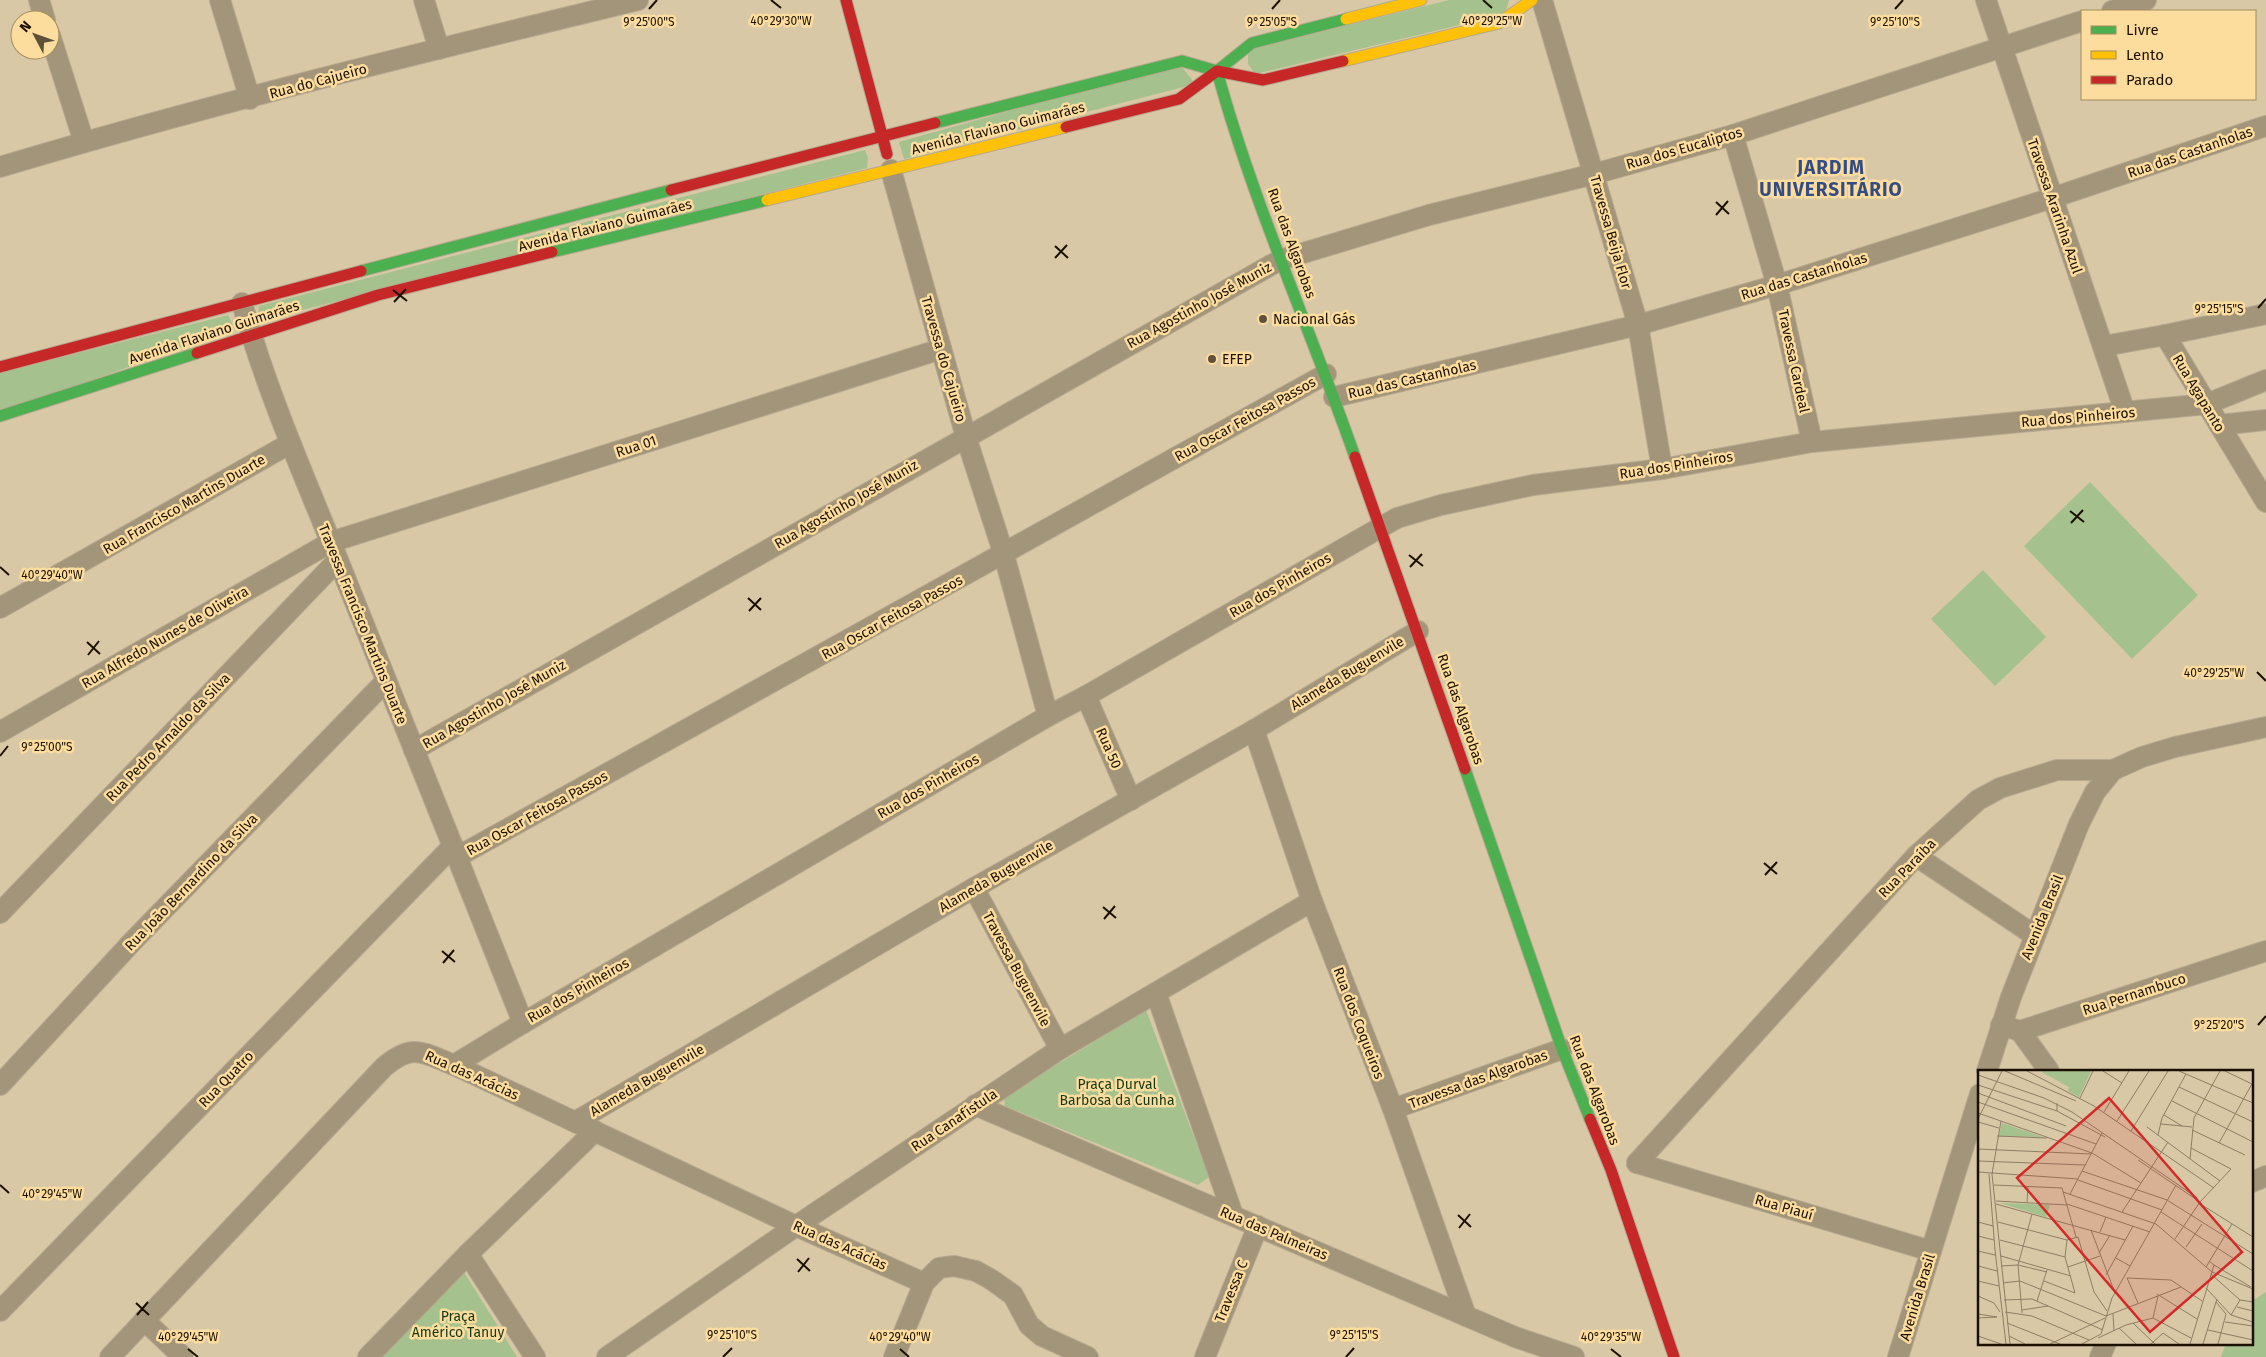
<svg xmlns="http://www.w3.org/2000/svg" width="2266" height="1357" viewBox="0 0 2266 1357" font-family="'Fira Sans',sans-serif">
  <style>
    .green { fill: #a4c18e }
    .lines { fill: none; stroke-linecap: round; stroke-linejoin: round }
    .street-casing { stroke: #b6a990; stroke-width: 22 }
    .fast-casing { stroke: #b6a990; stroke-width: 13 }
    .slow-casing { stroke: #b6a990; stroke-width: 13 }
    .jam-casing { stroke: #b6a990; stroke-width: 13 }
    .street { stroke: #a39579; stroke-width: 20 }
    .fast { stroke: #4caf50; stroke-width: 11 }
    .slow { stroke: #ffc107; stroke-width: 11 }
    .jam { stroke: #c62828; stroke-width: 11 }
    .ticks { fill: none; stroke: #1b1000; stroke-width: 2 }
    .poi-dot { fill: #5e503a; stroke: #fcdd9d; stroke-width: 2 }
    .labels { text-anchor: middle; stroke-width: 5; stroke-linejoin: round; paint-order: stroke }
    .street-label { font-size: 14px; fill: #1b1000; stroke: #fcdd9d }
    .poi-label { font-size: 14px; fill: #1b1000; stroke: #fcdd9d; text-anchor: start }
    .park-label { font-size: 14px; fill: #143816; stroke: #fcdd9d }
    .district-label { font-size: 19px; font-weight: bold; letter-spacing: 1px; fill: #334c85; stroke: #fcdd9d }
    .inset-road { fill: none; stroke: #8d7e64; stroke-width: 1 }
    .view { fill: #d62828; fill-opacity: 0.15; stroke: #d62828; stroke-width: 2.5 }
    .inset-edge { fill: none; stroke: #1b1000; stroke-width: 2.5 }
    .ticks-label { font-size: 12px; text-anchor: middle; fill: #1b1000; stroke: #fcdd9d; stroke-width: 5; stroke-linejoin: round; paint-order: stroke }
  </style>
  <rect width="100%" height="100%" fill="#d9c8a6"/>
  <g class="green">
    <path d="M1449 0H1509L1505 14 1255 74 1248 64V50Z"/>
    <path d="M1179 63 1195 84 904 159 899 142Z"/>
    <path d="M865 150 868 158 867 168 262 320 258 315 259 306Z"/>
    <path d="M228 315 235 329 0 413V373Z"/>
    <path d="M2090 482 2198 595 2132 659 2024 546Z"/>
    <path d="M1983 570 2046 637 1995 686 1931 619Z"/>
    <path d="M1146 1010 1209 1177 1198 1185 1005 1106 1004 1097Z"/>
    <path d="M464 1272 517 1357H381Z"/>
    <path d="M2266 1292V1357H2221L2226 1343H2252V1301Z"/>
  </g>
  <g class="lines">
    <defs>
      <g id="street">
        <path d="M39 0 45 20"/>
        <path d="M220 0 250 99"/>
        <path d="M424 0 439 49"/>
        <path d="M1542 0 1638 325 1662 469"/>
        <path d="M1986 0 2125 412"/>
        <path d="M2112 11 2146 0"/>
        <path d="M50 35 84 142"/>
        <path d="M1733 135 1777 285 1812 442"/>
        <path d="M0 167C210 104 424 52 638 0"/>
        <path d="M891 170 966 437 1004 555 1048 716"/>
        <path d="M242 303C265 385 298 462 330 540 395 700 459 862 523 1023"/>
        <path d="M2165 335 2266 314"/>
        <path d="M2104 346 2165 335 2266 502"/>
        <path d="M1334 397 1638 325 1777 285 2052 198 2266 126"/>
        <path d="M2219 425 2266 420"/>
        <path d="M0 608 289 444"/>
        <path d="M1086 696 1131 800"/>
        <path d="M1254 730 1312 901 1393 1109 1466 1316"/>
        <path d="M0 732 331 542 941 349"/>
        <path d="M414 750 1280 260 1429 215 1594 174 1733 135 2082 21"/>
        <path d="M1916 856 2034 935"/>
        <path d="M457 857 1326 374"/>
        <path d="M974 888 1060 1049"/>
        <path d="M0 913 337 561"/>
        <path d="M1156 993 1233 1215"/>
        <path d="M2001 1025 2020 1031 2266 951"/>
        <path d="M2020 1031 2049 1071"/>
        <path d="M454 1065 523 1023 1048 716 1086 696 1397 518 1441 505 1533 485 1662 469 1812 442 2207 404 2266 380"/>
        <path d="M1987 1071 2011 997 2079 824 2095 792 2113 770"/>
        <path d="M0 1085 133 941 386 681"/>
        <path d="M975 1105 1515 1337 1574 1357"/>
        <path d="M1393 1109 1562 1049"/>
        <path d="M575 1122 974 888 1254 730 1418 631"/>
        <path d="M1637 1163 1916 856 1978 800 2000 788 2057 770H2113L2142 757 2175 747 2266 727"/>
        <path d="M1637 1163 1931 1251"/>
        <path d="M2252 1182 2266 1176"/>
        <path d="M468 1254 535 1357"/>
        <path d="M0 1311 453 846"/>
        <path d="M144 1320 183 1357"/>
        <path d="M110 1357 384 1067C413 1042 423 1053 454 1065L796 1226 924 1283"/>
        <path d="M368 1357 468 1254 595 1131"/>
        <path d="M607 1357 796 1226 1060 1049 1312 901"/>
        <path d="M894 1357 924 1283 939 1268 954 1266 976 1271 992 1280 1013 1295 1029 1325 1042 1336 1088 1357"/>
        <path d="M1205 1357 1258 1226"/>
        <path d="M1898 1357 1980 1094"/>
        <path d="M2100 1357 2106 1343"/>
      </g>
      <g id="fast">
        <path d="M1217 71C1253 203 1310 328 1355 457"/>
        <path d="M935 123 1182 61 1217 71 1252 43 1346 19"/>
        <path d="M552 252 767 200"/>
        <path d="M361 271 671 190"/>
        <path d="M0 416 197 353"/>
        <path d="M1465 769 1562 1049 1590 1119"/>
      </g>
      <g id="slow">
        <path d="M1346 19 1421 0"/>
        <path d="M1343 61 1499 23 1532 0"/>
        <path d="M767 200 1066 127"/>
      </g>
      <g id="jam">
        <path d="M846 0 887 154"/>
        <path d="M1066 127 1179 99 1217 71 1263 80 1343 61"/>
        <path d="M671 190 935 123"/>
        <path d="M197 353 378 295 552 252"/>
        <path d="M0 367 361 271"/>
        <path d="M1355 457 1465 769"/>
        <path d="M1590 1119 1611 1170 1674 1357"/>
      </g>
    </defs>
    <use href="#street" class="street-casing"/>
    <use href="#fast" class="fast-casing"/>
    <use href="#slow" class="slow-casing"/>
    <use href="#jam" class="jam-casing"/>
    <use href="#street" class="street"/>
    <use href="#fast" class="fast"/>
    <use href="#slow" class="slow"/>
    <use href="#jam" class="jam"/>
  </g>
  <path class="ticks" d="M771 0 781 8M1483 0 1492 8M649 9 657 0M1272 9 1280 0M1895 9 1903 0M1716 202 1729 214M1716 215 1728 201M1055 246 1068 258M1055 258 1067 245M393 290 407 301M394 302 406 289M2258 308 2266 299M2070 511 2084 522M2071 523 2083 510M1409 555 1423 566M0 567 9 575M1410 567 1422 554M748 598 761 610M749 611 761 598M87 642 100 654M88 655 99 641M2257 672 2266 681M0 756 8 746M1764 863 1777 874M1765 875 1777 862M1103 907 1116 918M1104 919 1115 906M442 951 455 962M443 963 454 950M2258 1025 2266 1016M0 1185 9 1193M1458 1215 1471 1227M1459 1228 1470 1214M797 1259 810 1271M798 1272 809 1258M136 1303 149 1315M137 1315 148 1302M188 1349 198 1357M900 1349 909 1357M1611 1349 1621 1357M723 1357 732 1348M1346 1357 1354 1348"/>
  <g class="poi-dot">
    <circle cx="1263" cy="319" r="5"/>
    <circle cx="1212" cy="359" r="5"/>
  </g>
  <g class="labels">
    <g class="street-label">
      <text transform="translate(318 81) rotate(-15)" y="5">Rua do Cajueiro</text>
      <text transform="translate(998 128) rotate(-14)" y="5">Avenida Flaviano Guimarães</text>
      <text transform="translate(1684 148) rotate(-16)" y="5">Rua dos Eucaliptos</text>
      <text transform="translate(2190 152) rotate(-19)" y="5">Rua das Castanholas</text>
      <text transform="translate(2055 206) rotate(71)" y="5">Travessa Ararinha Azul</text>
      <text transform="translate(605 225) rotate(-14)" y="5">Avenida Flaviano Guimarães</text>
      <text transform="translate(1611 232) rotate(74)" y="5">Travessa Beija Flor</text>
      <text transform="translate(1292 243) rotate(70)" y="5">Rua das Algarobas</text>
      <text transform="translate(1804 276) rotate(-17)" y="5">Rua das Castanholas</text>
      <text transform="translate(1199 305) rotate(-29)" y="5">Rua Agostinho José Muniz</text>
      <text transform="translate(214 332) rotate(-18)" y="5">Avenida Flaviano Guimarães</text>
      <text transform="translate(944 359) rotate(74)" y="5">Travessa do Cajueiro</text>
      <text transform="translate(1794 361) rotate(78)" y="5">Travessa Cardeal</text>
      <text transform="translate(1412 379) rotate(-13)" y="5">Rua das Castanholas</text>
      <text transform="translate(2199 393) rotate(59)" y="5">Rua Agapanto</text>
      <text transform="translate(2078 417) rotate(-5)" y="5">Rua dos Pinheiros</text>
      <text transform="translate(1245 419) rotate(-29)" y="5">Rua Oscar Feitosa Passos</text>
      <text transform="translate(636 446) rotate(-18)" y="5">Rua 01</text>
      <text transform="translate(1676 465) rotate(-9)" y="5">Rua dos Pinheiros</text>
      <text transform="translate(184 504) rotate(-30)" y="5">Rua Francisco Martins Duarte</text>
      <text transform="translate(846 504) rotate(-30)" y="5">Rua Agostinho José Muniz</text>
      <text transform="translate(1280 585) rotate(-30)" y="5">Rua dos Pinheiros</text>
      <text transform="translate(892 617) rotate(-29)" y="5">Rua Oscar Feitosa Passos</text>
      <text transform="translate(363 624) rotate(68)" y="5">Travessa Francisco Martins Duarte</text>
      <text transform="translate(165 637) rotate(-30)" y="5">Rua Alfredo Nunes de Oliveira</text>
      <text transform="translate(1347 673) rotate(-31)" y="5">Alameda Buguenvile</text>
      <text transform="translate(494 704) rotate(-30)" y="5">Rua Agostinho José Muniz</text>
      <text transform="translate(1461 709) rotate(71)" y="5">Rua das Algarobas</text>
      <text transform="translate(168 737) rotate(-46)" y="5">Rua Pedro Arnaldo da Silva</text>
      <text transform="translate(1109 748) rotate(66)" y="5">Rua 50</text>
      <text transform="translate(928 786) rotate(-30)" y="5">Rua dos Pinheiros</text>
      <text transform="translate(537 813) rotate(-29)" y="5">Rua Oscar Feitosa Passos</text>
      <text transform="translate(1907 868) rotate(-46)" y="5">Rua Paraíba</text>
      <text transform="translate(996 876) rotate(-30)" y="5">Alameda Buguenvile</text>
      <text transform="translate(191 882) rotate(-46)" y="5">Rua João Bernardino da Silva</text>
      <text transform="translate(2042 917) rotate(-68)" y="5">Avenida Brasil</text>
      <text transform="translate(1017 969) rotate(62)" y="5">Travessa Buguenvile</text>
      <text transform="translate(578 990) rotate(-30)" y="5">Rua dos Pinheiros</text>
      <text transform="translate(2134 994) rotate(-18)" y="5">Rua Pernambuco</text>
      <text transform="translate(1359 1023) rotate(69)" y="5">Rua dos Coqueiros</text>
      <text transform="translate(472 1075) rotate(24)" y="5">Rua das Acácias</text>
      <text transform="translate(226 1079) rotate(-46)" y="5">Rua Quatro</text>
      <text transform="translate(1478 1079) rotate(-20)" y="5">Travessa das Algarobas</text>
      <text transform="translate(647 1080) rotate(-30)" y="5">Alameda Buguenvile</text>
      <text transform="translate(1595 1090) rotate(69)" y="5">Rua das Algarobas</text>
      <text transform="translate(954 1120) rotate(-34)" y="5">Rua Canafístula</text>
      <text transform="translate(1784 1207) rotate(16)" y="5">Rua Piauí</text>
      <text transform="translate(1274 1233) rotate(23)" y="5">Rua das Palmeiras</text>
      <text transform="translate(840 1245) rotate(24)" y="5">Rua das Acácias</text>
      <text transform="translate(1231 1291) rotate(-68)" y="5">Travessa C</text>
      <text transform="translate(1917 1297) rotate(-73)" y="5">Avenida Brasil</text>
    </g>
    <g class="poi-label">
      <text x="1273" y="324">Nacional Gás</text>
      <text x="1222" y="364">EFEP</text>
    </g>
    <g class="park-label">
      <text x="1117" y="1089">Praça Durval<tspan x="1117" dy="16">Barbosa da Cunha</tspan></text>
      <text x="458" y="1321">Praça<tspan x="458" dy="16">Américo Tanuy</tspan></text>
    </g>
    <g class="district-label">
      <text x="1831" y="174">JARDIM<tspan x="1831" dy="22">UNIVERSITÁRIO</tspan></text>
    </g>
  </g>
  <g transform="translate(1978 1070)">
    <rect width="275" height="275" fill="#d9c8a6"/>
    <path d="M62 1H113L101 27 90 21 91 17ZM24 53 65 67 21 66ZM22 133 72 135 68 147Z" fill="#a4c18e"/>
    <path class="inset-road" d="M27 1 98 31M49 1 116 36 236 118M125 1 144 13M201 1 275 33M247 1 274 14M0 5 66 28 94 42 218 127 224 135 275 167M0 15 79 41M201 17 275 52M0 23 88 56M102 28 115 1M194 31 275 72M0 32 118 74M79 33V41L127 67M126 42 151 1M0 43 114 83 163 113M186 45 204 56M0 49 24 1M23 51 14 104 32 274M139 51 171 1M0 52 21 58M183 54 214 57M169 57 242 111M214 60 267 85M153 61 190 1M180 65 184 48 208 4M19 66 69 68M241 73 275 12M0 79 113 84M212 89 216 48 242 1M160 90 222 132M0 91 107 95M104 101 189 130 275 184M0 102 100 109M11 104 17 180 28 274M100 110 184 140M16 115 84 118 98 167M85 122 178 154 234 202 275 219M92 124 124 63M18 131 89 135M49 133 50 116M18 134 147 170M89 134 172 162M144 142 190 72M183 142 275 201M0 152 15 156M20 152 89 170 100 167 116 222 129 241M113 160 137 223M122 162 128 147M0 166 16 170M197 169 222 132 253 99 213 78M22 170 87 187M208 177 224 154M0 181 17 185M121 183 132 165M23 186 93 206M138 188 152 196M236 195 273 217M0 196 19 201M23 196 40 195 69 202M90 197 122 186M228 197 254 154M233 204 262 230 275 232M128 205 155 156M149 208 193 210 224 231M149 208 160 233M0 211 21 216M66 211 97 223 87 187 89 170M25 213 42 211 128 246M228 218 253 245M179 224 219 249M0 226 16 233 22 242M239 229 238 232 248 244 240 274M26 230 54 229 125 260M59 231 69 200M259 237 275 241M44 240 70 236M27 242 54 246 111 270M44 243 40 195 54 144M0 244 19 247 0 248M135 244 136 261M253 245 275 252M253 245 262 230M128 246 203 217M175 248 180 226M247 252 275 256M29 253 82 274M155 253 177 274M141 258 158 274M230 260 275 270M0 266 23 274M31 266 47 274M120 268 148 255 175 248 213 268M72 274 127 248M104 274 123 264 134 228 198 115M173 274 185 263 201 274M212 274 236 195 231 191M225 274 238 232"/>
    <path class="view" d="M131 28 264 182 172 262 39 108Z"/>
    <rect width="275" height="275" class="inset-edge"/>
  </g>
  <g class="ticks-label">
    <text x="1492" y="25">40°29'25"W</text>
    <text x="781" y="25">40°29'30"W</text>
    <text x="649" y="26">9°25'00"S</text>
    <text x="1272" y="26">9°25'05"S</text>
    <text x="1895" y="26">9°25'10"S</text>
    <text x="2219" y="313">9°25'15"S</text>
    <text x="52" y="579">40°29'40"W</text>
    <text x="2214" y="677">40°29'25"W</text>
    <text x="47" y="751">9°25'00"S</text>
    <text x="2219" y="1029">9°25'20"S</text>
    <text x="52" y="1198">40°29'45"W</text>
    <text x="732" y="1339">9°25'10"S</text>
    <text x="1354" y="1339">9°25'15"S</text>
    <text x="188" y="1341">40°29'45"W</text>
    <text x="900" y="1341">40°29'40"W</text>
    <text x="1611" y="1341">40°29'35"W</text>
  </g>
  <rect x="2081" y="10" width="175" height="90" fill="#fcdd9d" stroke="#a28b5e"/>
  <rect x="2091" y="26" width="25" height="8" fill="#4caf50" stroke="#a28b5e"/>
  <text x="2126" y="35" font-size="15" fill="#1b1000">Livre</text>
  <rect x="2091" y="51" width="25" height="8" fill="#ffc107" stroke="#a28b5e"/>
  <text x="2126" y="60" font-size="15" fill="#1b1000">Lento</text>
  <rect x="2091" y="76" width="25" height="8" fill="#c62828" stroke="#a28b5e"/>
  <text x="2126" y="85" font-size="15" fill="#1b1000">Parado</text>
  <g transform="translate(35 35) rotate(311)"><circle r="24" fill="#fcdd9d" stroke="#a28b5e"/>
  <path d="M0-4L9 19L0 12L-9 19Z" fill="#5e503a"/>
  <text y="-8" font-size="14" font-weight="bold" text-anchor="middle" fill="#1b1000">N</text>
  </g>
</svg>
